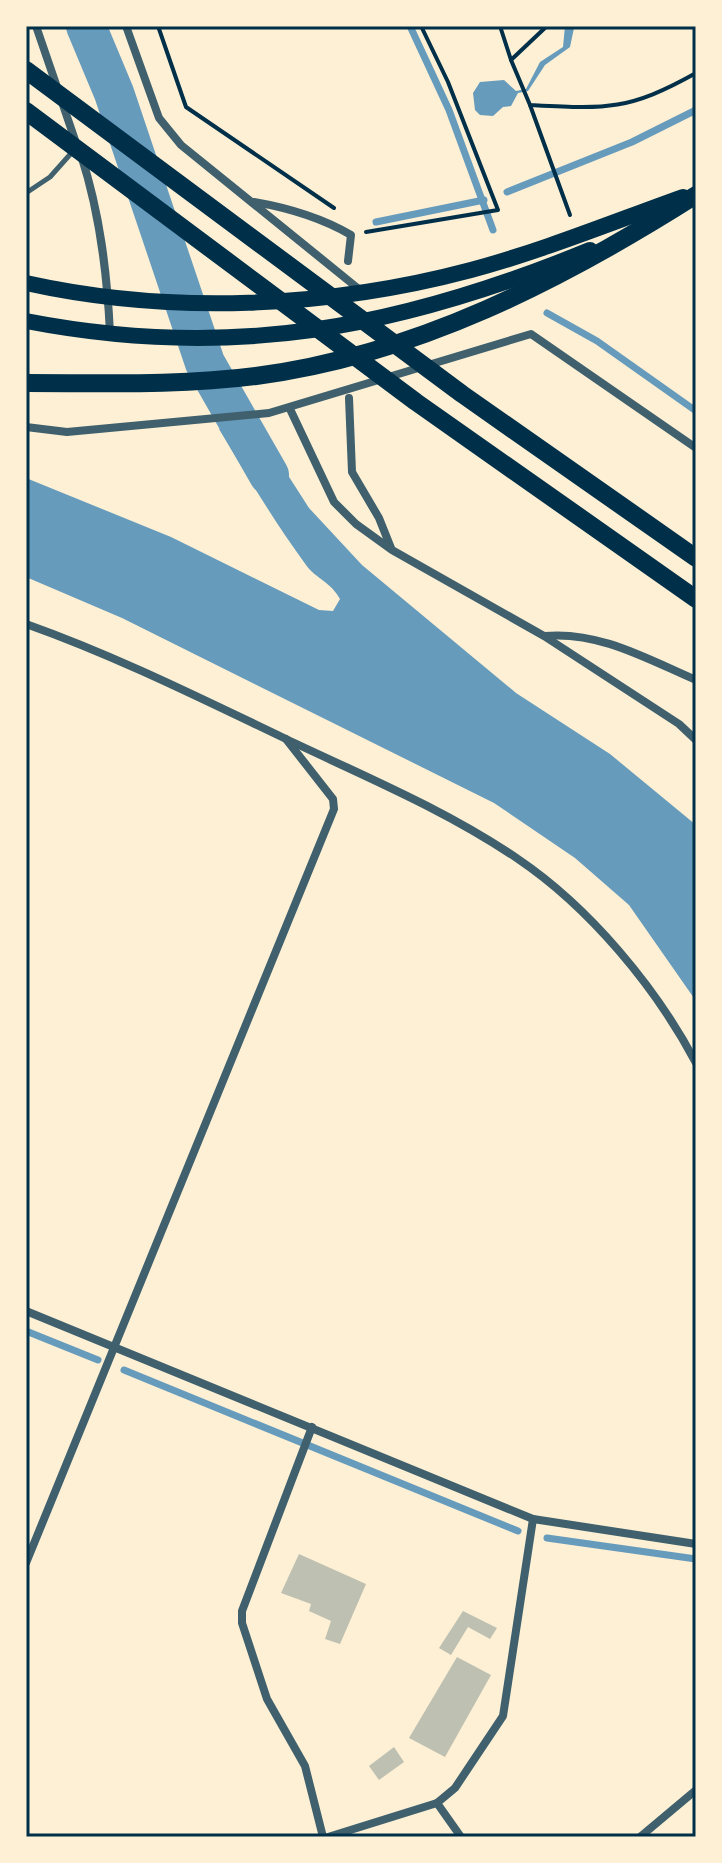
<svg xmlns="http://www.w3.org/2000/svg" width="722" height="1863" viewBox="0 0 722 1863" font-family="'Asap Condensed',sans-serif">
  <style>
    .water { fill: #669bbc }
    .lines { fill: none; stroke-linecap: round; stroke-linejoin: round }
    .stream { stroke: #669bbc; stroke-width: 7 }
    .river { stroke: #669bbc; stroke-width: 40 }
    .building { fill: #bec0b2 }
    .path { stroke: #003049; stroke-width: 4 }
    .service { stroke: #3f606c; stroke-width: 5 }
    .minor { stroke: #3f606c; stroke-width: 8 }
    .trunk { stroke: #003049; stroke-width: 16 }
    .motorway { stroke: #003049; stroke-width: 18 }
    .neatline { fill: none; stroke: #003049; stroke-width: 3 }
  </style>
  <rect width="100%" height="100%" fill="#fdf0d5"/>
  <g class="water">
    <path d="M565 26 574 28 570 47 545 65 528 91 518 93 511 106 503 107 493 116 480 115 475 110 473 93 480 82 504 80 516 91 526 89 540 62 563 47Z"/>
    <path d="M257 427 309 508 362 565 516 693 610 754 696 825V1001L629 905 575 858 494 803 122 618 26 577V478L171 537 319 610 333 611 340 599C331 582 315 578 306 565 274 521 247 476 219 429Z"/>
  </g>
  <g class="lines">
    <g class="stream">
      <path d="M410 26 449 110 493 230"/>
      <path d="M507 192 632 142 696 110"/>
      <path d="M376 222 484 200"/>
      <path d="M547 313 597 341 696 411"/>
      <path d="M26 1331 98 1360"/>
      <path d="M124 1370 518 1531"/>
      <path d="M547 1538 696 1559"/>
    </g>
    <path class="river" d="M86 26 114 93 205 363 269 475"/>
  </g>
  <g class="building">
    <path d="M299 1554 366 1584 340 1644 325 1639 331 1621 309 1611 311 1604 281 1593Z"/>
    <path d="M463 1611 497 1628 490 1639 468 1627 451 1655 439 1648Z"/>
    <path d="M457 1657 491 1675 445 1757 409 1738Z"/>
    <path d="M394 1747 404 1762 379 1780 369 1766Z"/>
  </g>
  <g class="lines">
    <g class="path">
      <path d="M158 26 186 107 334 208"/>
      <path d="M500 26 511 60"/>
      <path d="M547 26 511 60 530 105C606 109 628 111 696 73"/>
      <path d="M530 105 570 215"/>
      <path d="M366 232 498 210 448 82 421 26"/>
    </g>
    <path class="service" d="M26 193 50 177 74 150"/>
    <g class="minor">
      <path d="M36 26 58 90"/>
      <path d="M126 26 159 118 181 145 360 290"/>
      <path d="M62 102 76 143"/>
      <path d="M81 155C100 213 107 272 110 333"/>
      <path d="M254 202C289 208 320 217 351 235L348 261"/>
      <path d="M349 398 352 472 379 518 391 548"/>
      <path d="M290 409 334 502 356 524 392 550 544 636 679 724 696 740"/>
      <path d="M26 427 67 432 269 413 531 334 696 448"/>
      <path d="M26 624C116 656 200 698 286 739 364 776 446 810 518 859 589 907 656 987 696 1063"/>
      <path d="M545 636C599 631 647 659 696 680"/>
      <path d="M26 1311 533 1519 696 1544"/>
      <path d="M312 1427 242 1611V1623L267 1699 305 1766 323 1837"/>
      <path d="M26 1563 334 809 333 799 286 739"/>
      <path d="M437 1803 461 1837"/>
      <path d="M328 1837 437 1803 455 1788 503 1716 533 1519"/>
      <path d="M640 1837 696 1790"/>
    </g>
    <g class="trunk">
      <path d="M26 283C170 315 328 308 471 270 542 251 613 222 683 197"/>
      <path d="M26 321C232 361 399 328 590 250"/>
    </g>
    <g class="motorway">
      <path d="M26 70 462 394 696 558"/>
      <path d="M26 111 416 402 696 599"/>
      <path d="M26 383C102 383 180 386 256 376 416 355 562 280 696 195"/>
    </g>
  </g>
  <rect width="722" height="1863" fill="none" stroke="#fdf0d5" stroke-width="56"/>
  <rect x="28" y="28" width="666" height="1807" class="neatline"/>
</svg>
